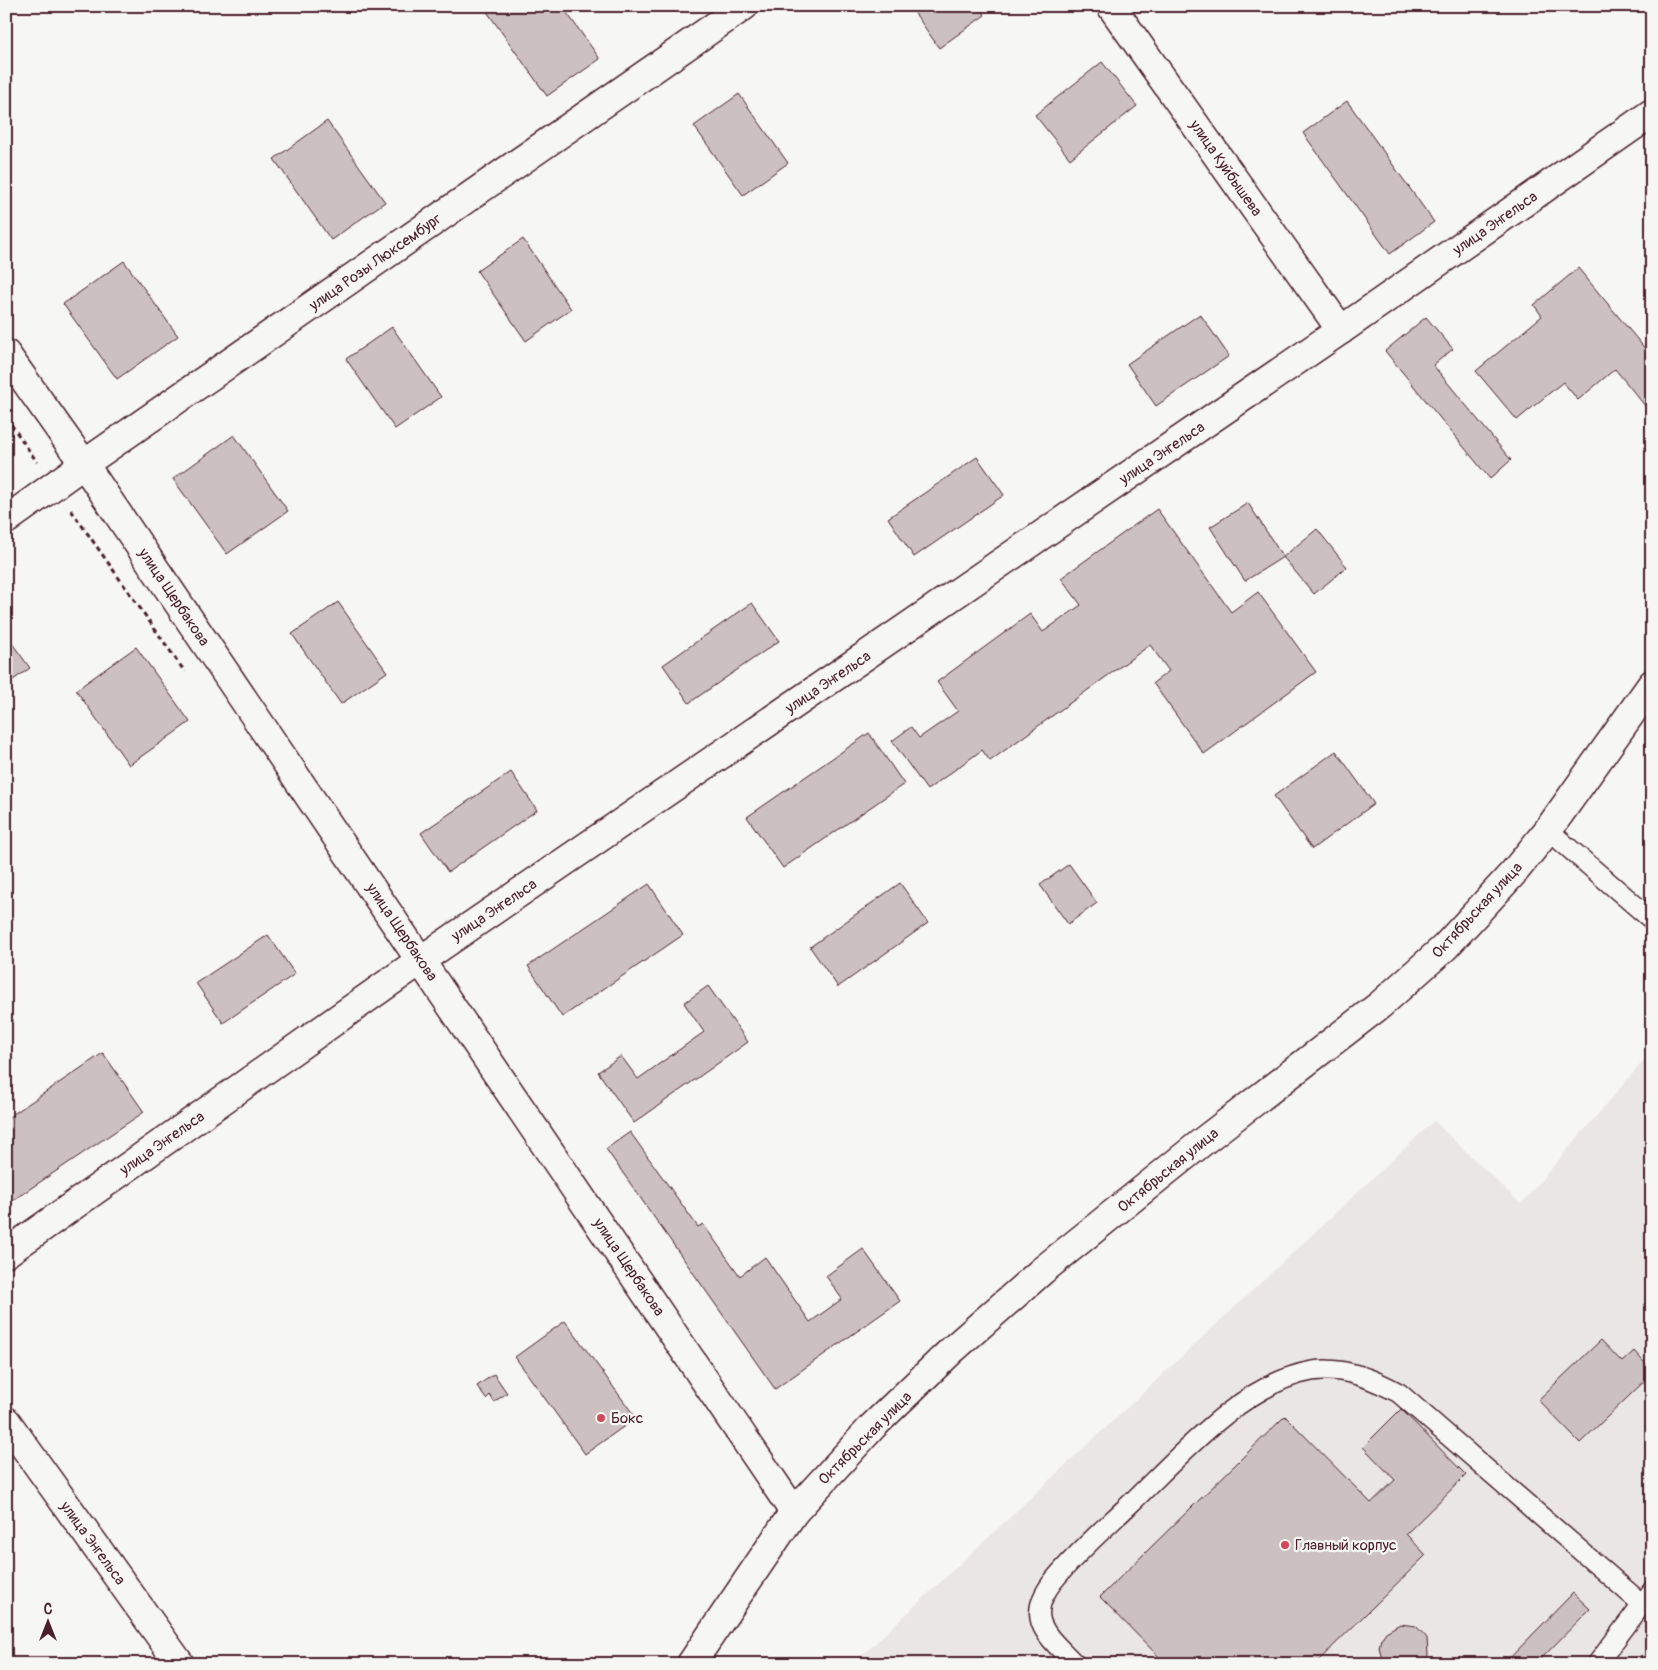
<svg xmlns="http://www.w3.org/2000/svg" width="1658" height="1670" viewBox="0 0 1658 1670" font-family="Pangolin,sans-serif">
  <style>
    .built { fill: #e9e6e3 }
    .building { fill: #ccc1c0; stroke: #4a1f2b }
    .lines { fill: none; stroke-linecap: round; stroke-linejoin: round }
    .lane-casing { stroke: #4a1f2b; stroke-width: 22 }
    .street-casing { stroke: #4a1f2b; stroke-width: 31 }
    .primary-casing { stroke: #4a1f2b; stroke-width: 31 }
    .path { stroke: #4a1f2b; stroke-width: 3; stroke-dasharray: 5 4; stroke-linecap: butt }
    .lane { stroke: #f6f6f2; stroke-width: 19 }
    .street { stroke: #f6f6f2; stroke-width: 28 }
    .primary { stroke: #f6f6f2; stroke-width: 28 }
    .poi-dot { fill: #d1495b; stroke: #f6f6f2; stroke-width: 2 }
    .labels { text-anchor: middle; stroke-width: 4.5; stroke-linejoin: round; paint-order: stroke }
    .street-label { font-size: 15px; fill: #4a1f2b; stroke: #f6f6f2 }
    .poi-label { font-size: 15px; fill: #4a1f2b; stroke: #f6f6f2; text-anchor: start }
  </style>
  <rect width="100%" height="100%" fill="#f6f6f2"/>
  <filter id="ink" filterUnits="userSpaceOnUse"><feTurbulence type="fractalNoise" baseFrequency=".02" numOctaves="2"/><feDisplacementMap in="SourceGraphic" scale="10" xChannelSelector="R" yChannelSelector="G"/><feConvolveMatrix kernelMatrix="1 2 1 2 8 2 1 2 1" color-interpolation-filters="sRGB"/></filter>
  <g filter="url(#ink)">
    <path class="built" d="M1652 1051V1664H853L1434 1121 1521 1204Z"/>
    <g class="building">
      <path d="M483 6H562L600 59 547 96Z"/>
      <path d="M910 6H979L985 15 939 48Z"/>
      <path d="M1102 62 1137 106 1070 159 1035 115Z"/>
      <path d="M739 94 788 163 743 195 694 126Z"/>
      <path d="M1347 101 1434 222 1390 254 1303 133Z"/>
      <path d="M327 121 385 202 331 240 274 159Z"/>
      <path d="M6 141 13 150 6 154Z"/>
      <path d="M523 239 571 309 526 341 477 271Z"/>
      <path d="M124 261 178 336 117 379 63 304Z"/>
      <path d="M1578 268 1652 357V403L1646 407 1615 369 1578 400 1563 382 1517 420 1476 371 1542 316 1534 305Z"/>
      <path d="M1200 314 1229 356 1156 406 1127 364Z"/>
      <path d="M1426 317 1453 349 1433 365 1511 460 1490 479 1385 351Z"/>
      <path d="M392 327 441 397 395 429 346 359Z"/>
      <path d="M234 435 288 511 227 554 173 479Z"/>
      <path d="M977 457 1004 495 914 557 888 518Z"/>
      <path d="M1248 503 1283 557 1245 581 1210 527Z"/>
      <path d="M1157 509 1231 612 1258 592 1316 672 1204 754 1153 683 1169 671 1150 645 990 761 982 750 927 790 892 741 911 727 919 738 958 711 937 682 1030 614 1043 632 1081 605 1061 578Z"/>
      <path d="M1317 529 1347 567 1314 594 1283 557Z"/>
      <path d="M338 602 387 672 341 704 292 634Z"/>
      <path d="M752 603 779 641 689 703 663 665Z"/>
      <path d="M6 635 30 668 6 685Z"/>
      <path d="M136 647 190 722 129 765 76 690Z"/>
      <path d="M869 733 904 784 783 868 747 817Z"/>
      <path d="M1336 751 1374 804 1312 849 1274 796Z"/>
      <path d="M511 772 537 810 448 872 421 833Z"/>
      <path d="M1069 864 1097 903 1068 924 1040 885Z"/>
      <path d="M900 883 928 923 838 987 810 947Z"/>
      <path d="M649 884 683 935 562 1017 528 966Z"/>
      <path d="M268 935 295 974 223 1023 196 983Z"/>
      <path d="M708 986 748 1042 634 1123 598 1072 621 1056 638 1079 704 1032 684 1003Z"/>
      <path d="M103 1053 144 1112 6 1205V1119Z"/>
      <path d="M630 1132 698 1227 703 1224 740 1276 765 1257 810 1322 842 1299 826 1276 863 1249 900 1301 775 1389 606 1149Z"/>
      <path d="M565 1321 636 1418 585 1454 515 1357Z"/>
      <path d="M1601 1340 1622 1362 1634 1351 1652 1371V1374L1580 1443 1538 1400Z"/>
      <path d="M494 1374 507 1393 494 1402 490 1395 486 1399 477 1386Z"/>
      <path d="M1401 1409 1466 1475 1406 1534 1426 1555 1315 1664H1166L1100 1597 1285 1416 1371 1503 1395 1480 1363 1447Z"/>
      <path d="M1573 1593 1590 1609 1536 1664H1504Z"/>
      <path d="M1400 1624 1416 1626 1427 1638 1428 1655 1424 1664 1383 1662 1379 1647 1381 1639 1386 1632Z"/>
    </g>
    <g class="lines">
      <defs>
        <g id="lane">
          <path d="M1548 830 1652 920"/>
          <path d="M1075 1664C1047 1635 1023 1619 1054 1580 1077 1552 1105 1528 1131 1503 1180 1456 1243 1383 1312 1371 1342 1366 1374 1379 1399 1393L1642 1604"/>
          <path d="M1597 1664 1652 1591"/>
        </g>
        <g id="street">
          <path d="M1111 6 1341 330"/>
          <path d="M6 354 84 464 794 1512"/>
          <path d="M6 520 84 464 744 6"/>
          <path d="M6 1253 421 960 1341 330 1652 113"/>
          <path d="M6 1421 180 1664"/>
        </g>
        <path id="primary" d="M691 1664 794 1512 873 1426 952 1350 1043 1270 1206 1139 1380 1005 1445 947 1514 872 1548 830 1652 684"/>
      </defs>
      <use href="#lane" class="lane-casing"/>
      <use href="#street" class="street-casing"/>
      <use href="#primary" class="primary-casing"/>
      <g class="path">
        <path d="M6 417 37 462"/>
        <path d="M71 510 185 672"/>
      </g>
      <use href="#lane" class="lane"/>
      <use href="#street" class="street"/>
      <use href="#primary" class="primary"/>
    </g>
  </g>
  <g class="poi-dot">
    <circle cx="601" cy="1418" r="5"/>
    <circle cx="1285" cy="1545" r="5"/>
  </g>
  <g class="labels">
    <g class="street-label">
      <text transform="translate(1226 168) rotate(55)" y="5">улица Куйбышева</text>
      <text transform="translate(1495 223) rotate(-35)" y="5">улица Энгельса</text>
      <text transform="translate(375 262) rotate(-35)" y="5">улица Розы Люксембург</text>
      <text transform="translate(1162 453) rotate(-34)" y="5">улица Энгельса</text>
      <text transform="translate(174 597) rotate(56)" y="5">улица Щербакова</text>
      <text transform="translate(828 682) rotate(-34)" y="5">улица Энгельса</text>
      <text transform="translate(494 910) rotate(-34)" y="5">улица Энгельса</text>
      <text transform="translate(1477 910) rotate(-47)" y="5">Октябрьская улица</text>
      <text transform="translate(402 932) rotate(56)" y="5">улица Щербакова</text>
      <text transform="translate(162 1143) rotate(-35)" y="5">улица Энгельса</text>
      <text transform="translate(1168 1170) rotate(-39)" y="5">Октябрьская улица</text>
      <text transform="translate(629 1267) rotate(56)" y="5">улица Щербакова</text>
      <text transform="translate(865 1438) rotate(-45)" y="5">Октябрьская улица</text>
      <text transform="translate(93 1543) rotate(54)" y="5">улица Энгельса</text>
    </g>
    <g class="poi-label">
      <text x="611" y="1423">Бокс</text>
      <text x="1295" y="1550">Главный корпус</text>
    </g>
  </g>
  <rect width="1658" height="1670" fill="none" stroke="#f6f6f2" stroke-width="25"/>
  <rect x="12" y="12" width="1633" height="1645" fill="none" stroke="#4a1f2b" stroke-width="2" filter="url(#ink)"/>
  <g transform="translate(48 1622)" stroke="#f6f6f2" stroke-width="4" paint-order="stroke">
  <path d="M0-4L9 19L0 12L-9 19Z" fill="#4a1f2b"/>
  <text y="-8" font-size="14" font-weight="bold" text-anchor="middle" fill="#4a1f2b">С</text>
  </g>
</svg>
